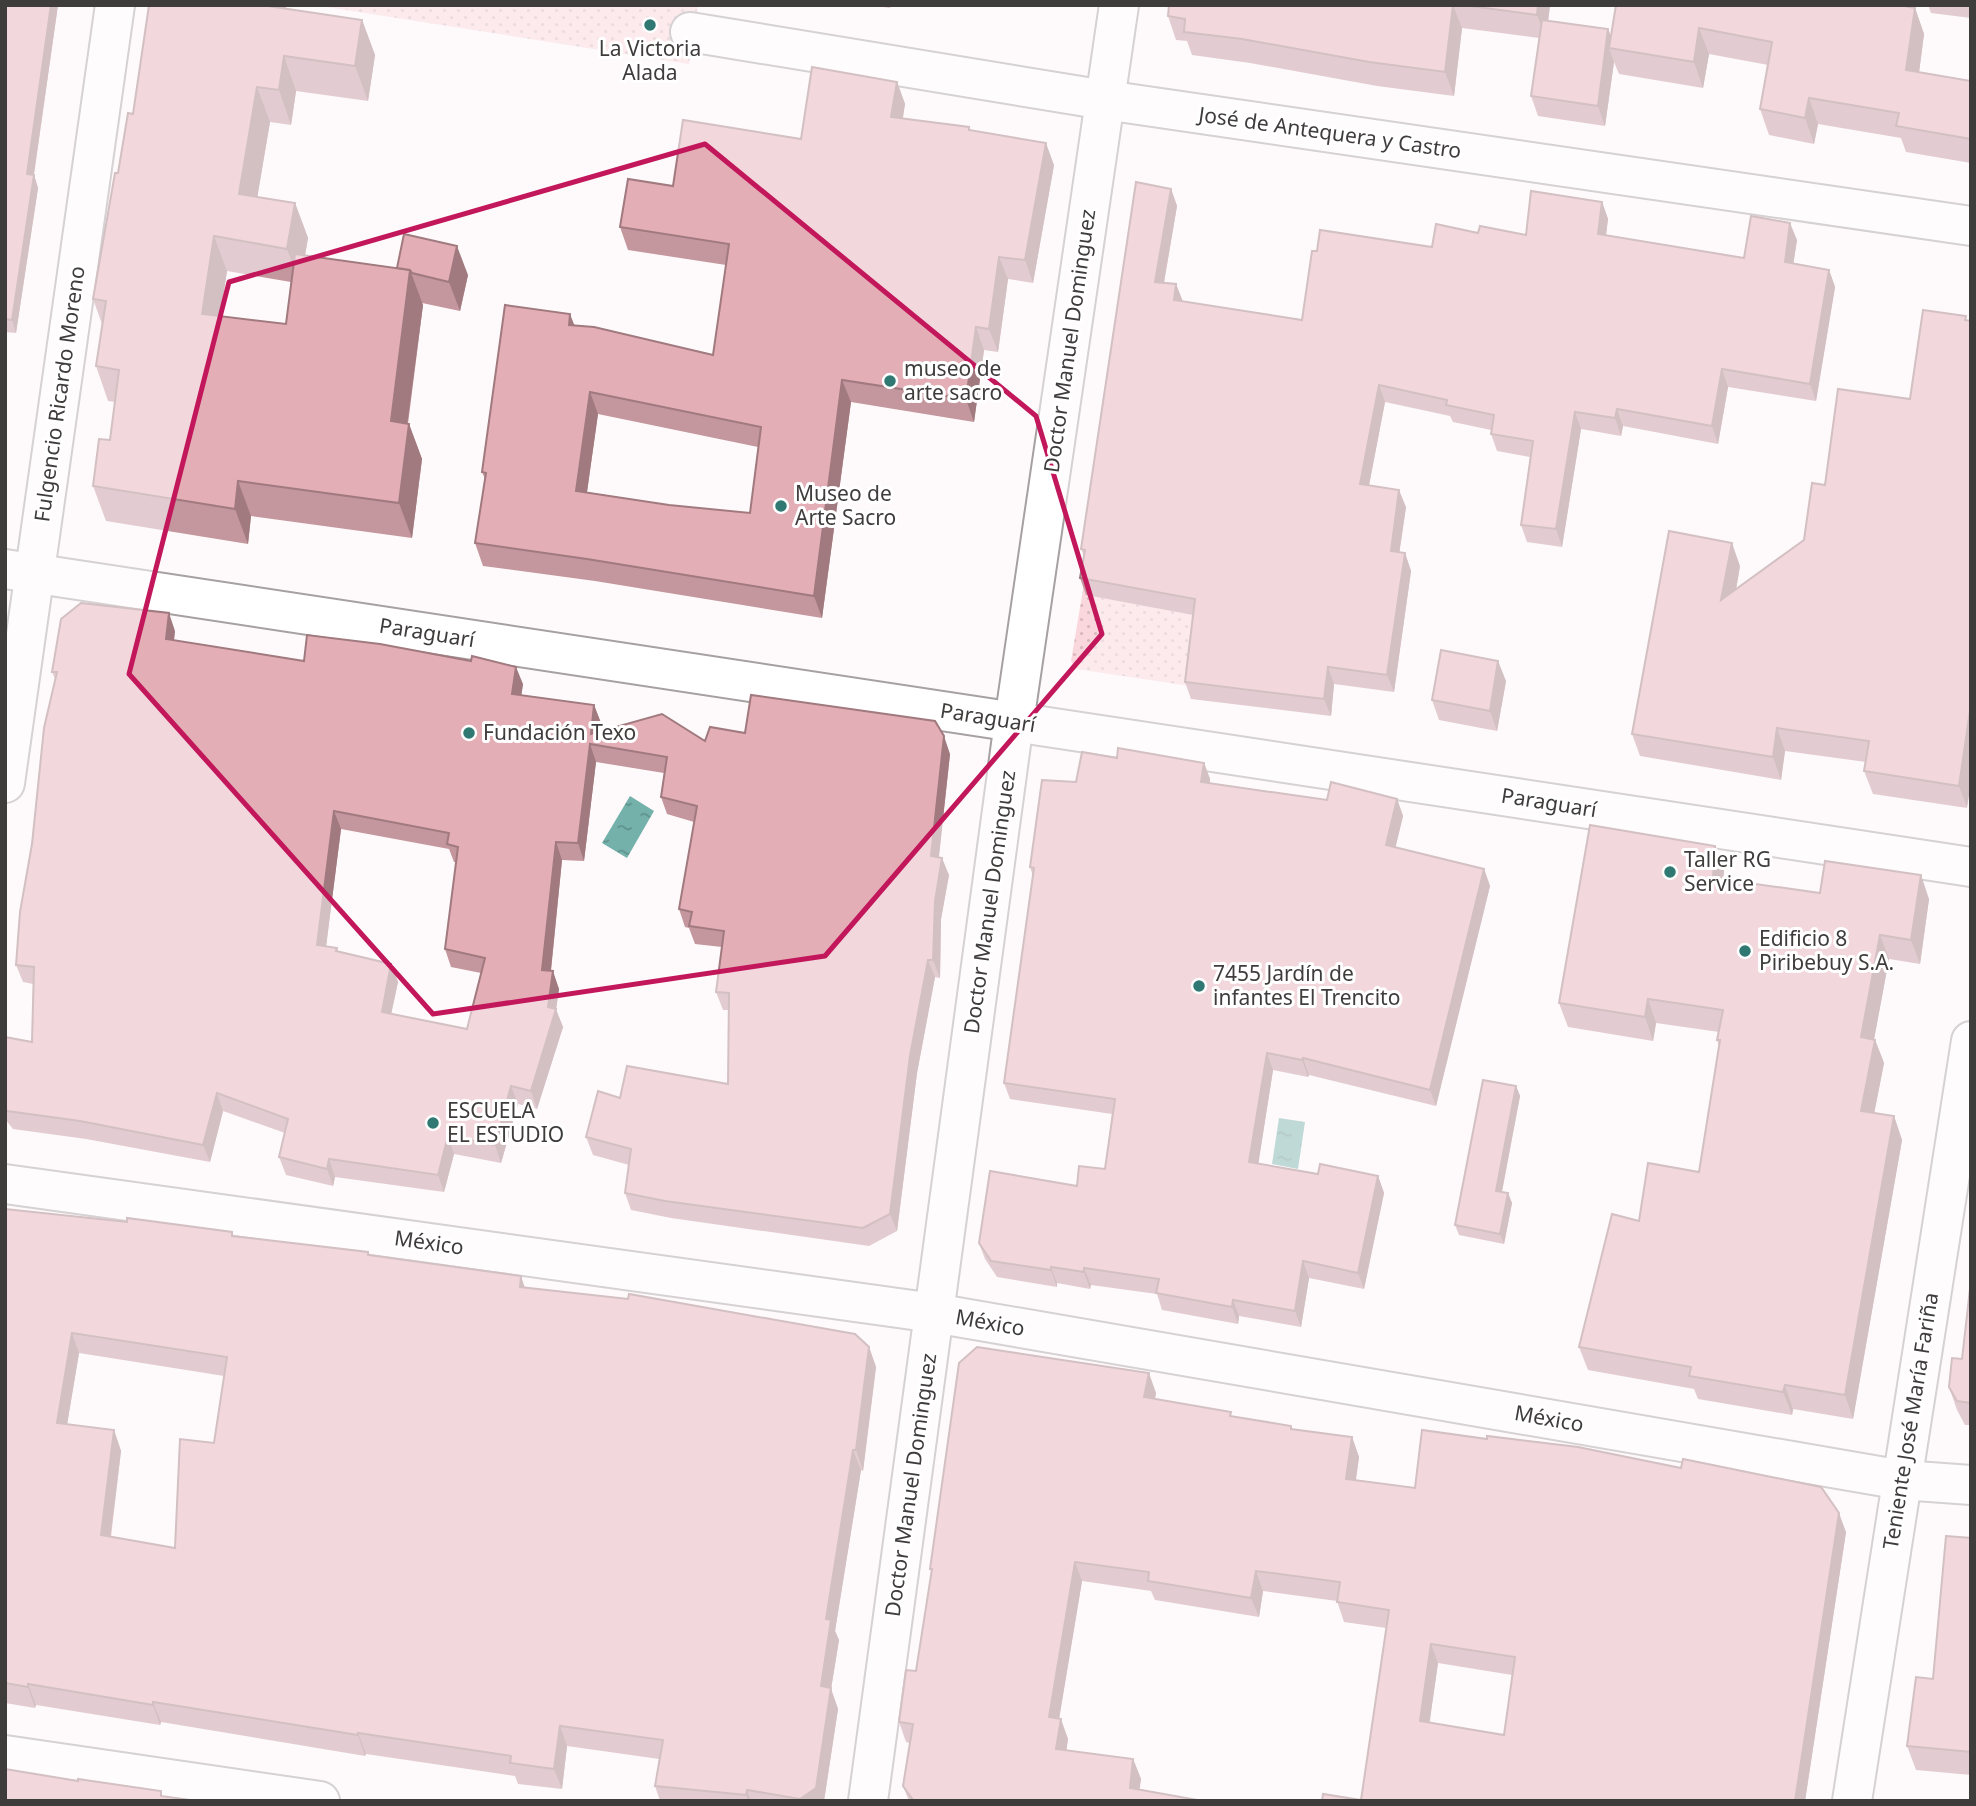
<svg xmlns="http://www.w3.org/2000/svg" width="1976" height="1806" viewBox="0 0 1976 1806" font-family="'Noto Sans',sans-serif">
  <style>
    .grass { fill: url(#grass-dots) }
    .water { fill: url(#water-ripples) }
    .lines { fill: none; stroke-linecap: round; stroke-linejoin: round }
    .minor-casing { stroke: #a6a0a1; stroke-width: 42 }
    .minor { stroke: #fff; stroke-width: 38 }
    .wall { fill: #c4969d; fill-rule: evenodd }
    .shaded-wall { fill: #a07a7f }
    .building { fill: #e4aeb6; stroke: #a07a7f; stroke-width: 2; fill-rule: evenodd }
    .marked { fill: none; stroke: #c2185b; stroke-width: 5; stroke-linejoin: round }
    .poi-dot { fill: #307872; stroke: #fff; stroke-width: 2.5 }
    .labels { text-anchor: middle; stroke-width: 6; stroke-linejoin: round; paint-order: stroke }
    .poi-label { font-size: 21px; fill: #3f3c3c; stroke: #fff; text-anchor: start }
    .street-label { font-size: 21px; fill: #3f3c3c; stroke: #fff }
  </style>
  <defs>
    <pattern id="grass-dots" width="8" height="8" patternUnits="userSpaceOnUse" patternTransform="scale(1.75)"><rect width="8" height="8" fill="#fad7dc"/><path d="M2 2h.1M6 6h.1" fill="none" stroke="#d7b9be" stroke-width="1.8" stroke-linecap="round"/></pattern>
    <pattern id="water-ripples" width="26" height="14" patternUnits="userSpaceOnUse" patternTransform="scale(1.75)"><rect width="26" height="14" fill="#73b1aa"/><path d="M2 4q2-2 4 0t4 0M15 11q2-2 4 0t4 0" fill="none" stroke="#60918c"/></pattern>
  </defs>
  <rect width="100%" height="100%" fill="#fefafb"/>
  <g class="grass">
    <path d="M314 5H698L689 64Z"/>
    <path d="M1205 565 1190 686 1076 669 1071 661 1087 566Z"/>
  </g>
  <g class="water">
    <path d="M630 796 654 811 627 858 602 843Z"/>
    <path d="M1279 1118 1305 1122 1298 1169 1272 1164Z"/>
  </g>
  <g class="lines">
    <defs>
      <g id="minor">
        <path d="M690 32 1105 100 1971 226"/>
        <path d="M5 569 1971 867"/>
        <path d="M5 783 115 5"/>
        <path d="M5 1184 934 1313 1902 1480 1971 1485"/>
        <path d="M5 1755 320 1801"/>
        <path d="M868 1801 1014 722 1119 5"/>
        <path d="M1852 1801 1971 1041"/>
      </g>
    </defs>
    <use href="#minor" class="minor-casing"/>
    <use href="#minor" class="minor"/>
  </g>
  <g class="wall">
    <path d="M5 5H58L34 175 38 188 16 333 5 332Z"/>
    <path d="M286 5V9L362 20 375 55 368 101 296 91 291 125 270 122 257 197 295 203 308 238 305 255 397 268 468 275 460 311 422 303 423 305 408 424H409L422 459 412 538 251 516 248 544 106 521 93 486 110 440 115 402 108 401 96 366 102 324 93 299 118 173 133 114ZM227 271 291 282 286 324 220 316Z"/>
    <path d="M868 5H891L890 8Z"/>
    <path d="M1169 5H1550L1548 21 1608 29 1611 36 1915 8 1924 34 1919 72 1971 81V163L1906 152 1901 138 1818 124 1814 144 1769 135 1760 109 1768 65 1709 54 1703 88 1619 74 1614 62 1605 126 1538 116 1531 96 1539 38 1462 28 1454 96 1377 86 1250 63 1192 55 1187 41 1176 40 1168 16Z"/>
    <path d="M1928 5H1971V18L1931 13Z"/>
    <path d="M897 82 905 104 903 118 970 130 1054 165 1033 283 1008 279 998 352 984 350 974 422 851 402 822 618 595 581 483 566 475 543 485 479 482 472 574 325 713 355 726 265 628 250 620 227 673 186 801 139ZM598 414 758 447 750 513 669 505 587 492Z"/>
    <path d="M1171 189 1177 206 1164 283 1176 284 1183 302 1302 320 1432 247 1478 233 1526 235 1602 202 1608 219 1606 235 1744 258 1797 240 1793 264 1829 270 1835 287 1816 401 1728 387 1718 444 1623 426 1621 436 1581 429 1562 547 1527 542 1521 525 1530 457 1497 451 1491 434V430L1453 422 1450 416 1385 402 1369 485 1406 507 1399 553H1405L1411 571 1394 692 1334 684 1331 716 1191 699 1185 682 1193 615 1086 595 1080 578 1084 556 1081 549Z"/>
    <path d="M1838 389 1967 808 1873 794 1864 771 1866 762 1785 751 1781 780 1640 756 1632 734 1740 566 1736 590 1804 540 1825 485Z"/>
    <path d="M175 631 174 640 304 661 523 684 521 695 594 705 601 723 600 731 705 741 745 733 950 754 939 857 949 875 941 919 940 978 935 977 917 1073 897 1231 869 1246 671 1218 631 1210 625 1193 629 1165 593 1155 586 1137 620 1098 728 1084 729 1010H723L716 992 722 947 695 944 689 928 685 927 679 909 694 822 667 814 661 797 664 773 596 762 584 861 562 860 551 971 559 989 556 1009 563 1027 537 1109 518 1104 501 1163 454 1154 444 1192 335 1177 333 1186 286 1175 279 1157 285 1133 223 1111 210 1162 86 1139 13 1129 5 1119V1037L32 1042 33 984 23 982 16 965 55 679 52 672ZM341 829 449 849 454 862H456L445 949 451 967 481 973 467 1029 391 1014 398 982 391 964 338 951 337 948 326 946Z"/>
    <path d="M1506 681 1497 731 1439 720 1432 700Z"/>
    <path d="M1117 758 1204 763 1210 779V783L1327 800 1397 799 1403 816 1395 848 1484 869 1490 886 1436 1106 1309 1075 1308 1077 1273 1070 1258 1164 1318 1174 1378 1176 1384 1193 1364 1289 1309 1278 1301 1327 1239 1316 1238 1324 1162 1310 1157 1294 1091 1285 1090 1289 1057 1283V1287L997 1277 985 1259 979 1243 1105 1169 1112 1114 1010 1099 1004 1083 1033 876 1030 867 1076 782Z"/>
    <path d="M1715 846 1724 870 1723 880 1820 893 1929 899 1920 964 1889 959 1874 1039 1875 1040 1884 1063 1874 1113 1894 1116 1902 1140 1853 1419 1793 1409 1792 1415 1698 1399 1694 1389 1588 1370 1579 1347 1639 1221 1699 1172 1719 1046 1717 1040 1719 1032 1656 1023 1653 1041 1568 1027 1559 1003Z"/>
    <path d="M1516 1086 1520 1096 1502 1192 1508 1193 1512 1203 1504 1244 1459 1235 1455 1225Z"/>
    <path d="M5 1209 232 1232 234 1236 369 1256 525 1287 869 1347 876 1367 863 1471 861 1470 835 1631 839 1640 831 1689 838 1709 824 1801H660L655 1786 659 1759 567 1746 562 1789 518 1784 515 1776 366 1754 365 1756 161 1722 160 1725 36 1705 35 1708 5 1703ZM79 1353 224 1376 214 1443 175 1548 111 1537 121 1451 114 1430 67 1424Z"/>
    <path d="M1971 1280V1425H1965L1957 1410 1949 1387 1962 1359Z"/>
    <path d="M1156 1393 1155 1399 1233 1417 1291 1426 1292 1429 1352 1437 1359 1457 1356 1480 1415 1488 1846 1532 1805 1801H1322L1361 1800 1386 1628 1344 1622 1337 1601 1263 1591 1259 1617 1155 1600 1151 1591 1082 1581 1059 1719 1068 1739 1066 1751 1133 1759 1141 1779 1139 1789 1203 1801H909L903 1786 910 1743 906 1742 899 1722 916 1671 931 1572 930 1569ZM1438 1663 1512 1675 1504 1735 1429 1723Z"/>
    <path d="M1971 1538V1775L1916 1770 1907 1746 1933 1679Z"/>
  </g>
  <g class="shaded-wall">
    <path d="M51 5H58L32 187 27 174Z"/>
    <path d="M269 5H286L281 41Z"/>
    <path d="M1453 5 1462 28 1454 96 1445 72Z"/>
    <path d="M1538 5H1550L1546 39 1537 15Z"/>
    <path d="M1915 8 1924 34 1916 96 1906 70Z"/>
    <path d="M362 20 375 55 368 101 355 66Z"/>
    <path d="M1699 28 1709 54 1703 88 1694 62Z"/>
    <path d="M1608 29 1616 49 1609 48 1614 62 1605 126 1598 106Z"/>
    <path d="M284 56 296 91 291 125 279 90Z"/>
    <path d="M897 82 905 104 899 139 891 117Z"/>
    <path d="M257 87 270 122 252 229 239 194Z"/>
    <path d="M1809 98 1818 124 1814 144 1805 118Z"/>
    <path d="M1046 143 1054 165 1033 283 1025 260Z"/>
    <path d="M34 175 38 188 16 333 12 320Z"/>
    <path d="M1171 189 1177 206 1161 299 1155 282Z"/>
    <path d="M1602 202 1608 219 1604 251 1598 234Z"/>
    <path d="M295 203 308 238 300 284 287 249Z"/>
    <path d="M1790 223 1797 240 1791 279 1785 262Z"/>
    <path d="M214 236 227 271 215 349 202 314Z"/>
    <path d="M457 246 468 275 460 311 449 282Z"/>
    <path d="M999 257 1008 279 998 352 989 329Z"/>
    <path d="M410 270 423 305 403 456 391 421Z"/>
    <path d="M1829 270 1835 287 1816 401 1810 384Z"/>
    <path d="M1176 284 1183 302 1174 300Z"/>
    <path d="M570 314 579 337 569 325Z"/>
    <path d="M976 327 984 350 974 422 966 399Z"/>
    <path d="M1722 369 1728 387 1718 444 1712 426Z"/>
    <path d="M842 380 851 402 822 618 814 596Z"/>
    <path d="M1379 385 1385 402 1366 501 1360 484Z"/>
    <path d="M590 392 598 414 584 513 576 491Z"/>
    <path d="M1617 409 1623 426 1621 436 1615 418Z"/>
    <path d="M1575 412 1581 429 1562 547 1556 529Z"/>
    <path d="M409 424 422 459 412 538 399 503Z"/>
    <path d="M238 481 251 516 248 544 235 509Z"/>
    <path d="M1399 490 1406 507 1397 569 1391 551Z"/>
    <path d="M1732 543 1740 566 1730 623 1721 600Z"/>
    <path d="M1405 553 1411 571 1394 692 1387 675Z"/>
    <path d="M169 613 175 631 172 656 166 639Z"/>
    <path d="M1498 661 1506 681 1497 731 1490 711Z"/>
    <path d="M516 667 523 684 519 712 512 694Z"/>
    <path d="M1328 667 1334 684 1331 716 1324 699Z"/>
    <path d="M1971 704V783L1967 808 1959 786Z"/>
    <path d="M594 705 601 723 598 746 591 734Z"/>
    <path d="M1777 728 1785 751 1781 780 1773 757Z"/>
    <path d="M944 736 950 754 937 873 931 856Z"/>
    <path d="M590 744 596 762 584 861 578 843Z"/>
    <path d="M1204 763 1210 779 1207 799 1201 782Z"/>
    <path d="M1397 799 1403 816 1392 862 1386 845Z"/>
    <path d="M334 811 341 829 324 963 317 945Z"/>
    <path d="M556 842 562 860 549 988 542 970Z"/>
    <path d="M1715 846 1724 870 1722 902 1713 878Z"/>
    <path d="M942 858 949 875 941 919 940 978 933 960 935 901Z"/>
    <path d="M1484 869 1490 886 1436 1106 1430 1090Z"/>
    <path d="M1921 875 1929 899 1920 964 1911 940Z"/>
    <path d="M1880 935 1889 959 1870 1061 1861 1037Z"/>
    <path d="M928 960 935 977 917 1073 897 1231 890 1214 910 1056Z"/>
    <path d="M391 964 398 982 388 1029 382 1012Z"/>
    <path d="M553 971 559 989 556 1010 563 1027 537 1109 531 1091 548 1007Z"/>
    <path d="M1648 999 1656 1023 1653 1041 1645 1017Z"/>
    <path d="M1875 1040 1884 1063 1870 1135 1861 1111Z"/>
    <path d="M1267 1053 1273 1070 1256 1179 1249 1162Z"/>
    <path d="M1303 1058 1309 1075 1308 1077 1302 1060Z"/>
    <path d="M511 1086 518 1104 501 1163 495 1145Z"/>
    <path d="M1516 1086 1520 1096 1500 1201 1496 1191Z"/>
    <path d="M217 1093 223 1111 210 1162 203 1145Z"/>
    <path d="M1894 1116 1902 1140 1853 1419 1845 1395Z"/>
    <path d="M448 1136 454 1154 444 1192 438 1175Z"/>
    <path d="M329 1159 335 1177 333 1186 327 1169Z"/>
    <path d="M1378 1176 1384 1193 1364 1289 1358 1273Z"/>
    <path d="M1508 1193 1512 1203 1504 1244 1500 1234Z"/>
    <path d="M1303 1261 1309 1278 1301 1327 1295 1311Z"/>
    <path d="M1051 1267 1057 1283V1287L1051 1270Z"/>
    <path d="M1084 1268 1091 1285 1090 1289 1084 1272Z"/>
    <path d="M521 1276 528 1297 520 1287Z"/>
    <path d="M1233 1300 1239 1316 1238 1324 1232 1307Z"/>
    <path d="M72 1333 79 1353 64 1443 57 1423Z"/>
    <path d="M869 1347 876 1367 863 1471 856 1450Z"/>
    <path d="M1149 1373 1156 1393 1151 1417 1144 1397Z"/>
    <path d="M1785 1385 1793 1409 1792 1415 1783 1392Z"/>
    <path d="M114 1430 121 1451 108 1556 101 1535Z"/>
    <path d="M1352 1437 1359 1457 1353 1499 1346 1479Z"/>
    <path d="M853 1450 861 1470 835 1631 839 1640 831 1689 838 1709 824 1801H800V1799L821 1686 826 1619Z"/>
    <path d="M1839 1513 1846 1532 1805 1801H1795Z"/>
    <path d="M1075 1562 1082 1581 1056 1737 1049 1717Z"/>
    <path d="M1256 1571 1263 1591 1259 1617 1251 1598Z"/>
    <path d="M1431 1644 1438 1663 1427 1741 1420 1721Z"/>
    <path d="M28 1684 36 1705 35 1708 28 1687Z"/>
    <path d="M153 1702 161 1722 160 1725 153 1705Z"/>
    <path d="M1061 1719 1068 1739 1064 1769 1056 1749Z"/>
    <path d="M560 1726 567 1746 562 1789 554 1769Z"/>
    <path d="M358 1733 366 1754 365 1756 358 1735Z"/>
    <path d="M1133 1759 1141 1779 1138 1801 1130 1788Z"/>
    <path d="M747 1790 751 1801H748L746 1795Z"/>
  </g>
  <g class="building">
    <path d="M5 5H51L27 174 34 175 12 320 5 319Z"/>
    <path d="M149 5H269L268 6 362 20 355 66 284 56 279 90 257 87 239 194 295 203 287 249 214 236 202 314 286 324 295 254 410 270 391 421 409 424 399 503 238 481 235 509 93 486 99 439 110 440 119 370 96 366 106 301 93 299 115 173H118L128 113 133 114Z"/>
    <path d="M1169 5H1453L1445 72 1369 62 1242 39 1184 32 1185 19 1168 16Z"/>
    <path d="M1463 5H1538L1537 15Z"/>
    <path d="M1616 5H1899L1915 8 1906 70 1971 81V139L1896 126 1899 113 1809 98 1805 118 1760 109 1772 42 1699 28 1694 62 1609 48Z"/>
    <path d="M1542 20 1608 29 1598 106 1531 96Z"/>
    <path d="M812 67 897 82 891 117 969 127V130L1046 143 1025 260 999 257 989 329 976 327 966 399 842 380 814 596 587 559 475 543 486 473 482 472 505 305 570 314 569 325 594 327 713 355 729 244 620 227 628 179 673 186 683 120 801 139ZM590 392 761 427 750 513 669 505 576 491Z"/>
    <path d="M1136 182 1171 189 1155 282 1176 284 1174 300 1302 320 1312 251H1317L1320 230 1432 247 1436 224 1478 233 1480 226 1526 235 1531 191 1602 202 1598 234 1744 258 1751 216 1790 223 1785 262 1829 270 1810 384 1722 369 1712 426 1617 409 1615 418 1575 412 1556 529 1521 525 1533 441 1491 434 1494 415 1446 405 1447 400 1379 385 1360 484 1399 490 1391 551 1405 553 1387 675 1328 667 1324 699 1185 682 1195 599 1080 578 1085 550 1081 549Z"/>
    <path d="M404 234 457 246 449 282 412 273 410 270 397 268Z"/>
    <path d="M1923 310 1966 316 1965 320 1971 321V704L1959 786 1864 771 1869 741 1777 728 1773 757 1632 734 1669 531 1732 543 1721 600 1804 540 1812 483 1825 485 1838 389 1910 399Z"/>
    <path d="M81 603 169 613 166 639 304 661 307 635 380 644 471 661 472 656 516 667 512 694 594 705 591 734 662 714 705 741 710 727 745 733 751 695 935 721 944 736 931 856 942 858 935 901 933 960H928L910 1056 890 1214 863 1228 665 1201 625 1193 631 1149 586 1137 598 1091 620 1098 627 1066 728 1084 729 993 716 992 724 931 689 926 692 912 679 909 697 806 661 797 667 757 590 744 578 843 556 842 542 970 553 971 548 1007 556 1009 531 1091 511 1086 495 1145 448 1136 438 1175 329 1159 327 1169 279 1157 288 1119 217 1093 203 1145 80 1121 7 1111 5 1109V1037L32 1042 34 967 16 965 20 912 32 844 44 728 57 672H52L61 619ZM334 811 449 833 447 844 458 847 445 949 485 958 467 1029 382 1012 391 964 336 951 337 948 317 945Z"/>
    <path d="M1441 650 1498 661 1490 711 1432 700Z"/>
    <path d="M1118 748 1204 763 1201 782 1327 800 1331 782 1397 799 1386 845 1484 869 1430 1090 1303 1058 1302 1060 1267 1053 1249 1162 1318 1174 1320 1164 1378 1176 1358 1273 1303 1261 1295 1311 1233 1300 1232 1307 1156 1293 1159 1279 1084 1268V1272L1051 1267V1270L991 1261 979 1243 990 1171 1077 1186 1079 1166 1105 1169 1115 1099 1004 1083 1034 868 1030 867 1042 780 1076 782 1082 752 1117 758Z"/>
    <path d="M1590 825 1715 846 1713 878 1820 893 1825 861 1921 875 1911 940 1880 935 1861 1037 1875 1040 1861 1111 1894 1116 1845 1395 1785 1385 1783 1392 1689 1376 1691 1367 1579 1347 1612 1214 1639 1221 1648 1163 1699 1172 1720 1040H1717L1723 1010 1648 999 1645 1017 1559 1003Z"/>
    <path d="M1483 1080 1516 1086 1496 1191 1508 1193 1500 1234 1455 1225Z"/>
    <path d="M5 1209 127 1222V1218L232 1232V1236L368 1252V1255L521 1276 520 1287 628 1299 629 1294 855 1334 869 1347 856 1450H853L826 1619 831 1620 821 1686 831 1688 816 1788 800 1799 747 1790 746 1795 655 1786 663 1740 560 1726 554 1769 510 1763 511 1756 358 1733V1735L153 1702V1705L28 1684V1687L5 1683ZM72 1333 227 1357 214 1443 180 1439 175 1548 101 1535 114 1430 57 1423Z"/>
    <path d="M1971 1280V1403L1957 1401 1949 1387 1952 1358 1962 1359Z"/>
    <path d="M977 1347 1149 1373 1144 1397 1231 1412 1230 1416 1291 1426V1429L1352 1437 1346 1479 1415 1488 1422 1430 1487 1439V1436L1578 1447 1681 1468 1683 1459 1821 1487 1839 1513 1795 1801H1322L1323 1794 1361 1800 1389 1610 1337 1602 1340 1582 1256 1571 1251 1598 1148 1581 1149 1572 1075 1562 1049 1717 1061 1719 1056 1749 1133 1759 1130 1788 1203 1801 913 1800 903 1786 913 1724 899 1722 906 1670 916 1671 932 1569H930L959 1363ZM1431 1644 1515 1657 1504 1735 1420 1721Z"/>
    <path d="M1946 1536 1971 1538V1752L1907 1746 1916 1677 1933 1679Z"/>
    <path d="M5 1769 78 1781V1779L161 1791V1796L197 1801H5Z"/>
  </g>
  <path d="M0 0H1976V1806H0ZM705 144 1036 416 1102 634 825 956 433 1014 129 674 229 282Z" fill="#fefafb" fill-opacity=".55" fill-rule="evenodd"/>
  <path class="marked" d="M705 144 1036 416 1102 634 825 956 433 1014 129 674 229 282Z"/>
  <g class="poi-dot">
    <circle cx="650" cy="25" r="7"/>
    <circle cx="890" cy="381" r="7"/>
    <circle cx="781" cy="506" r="7"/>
    <circle cx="469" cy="733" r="7"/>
    <circle cx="1670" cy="872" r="7"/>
    <circle cx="1745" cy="951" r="7"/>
    <circle cx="1199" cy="986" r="7"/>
    <circle cx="433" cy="1123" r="7"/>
  </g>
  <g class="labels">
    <g class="poi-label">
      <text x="650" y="56" text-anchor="middle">La Victoria<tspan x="650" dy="24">Alada</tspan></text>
      <text x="904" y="376">museo de<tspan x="904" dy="24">arte sacro</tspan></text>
      <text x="795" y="501">Museo de<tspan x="795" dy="24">Arte Sacro</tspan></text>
      <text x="483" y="740">Fundación Texo</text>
      <text x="1684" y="867">Taller RG<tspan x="1684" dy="24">Service</tspan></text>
      <text x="1759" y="946">Edificio 8<tspan x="1759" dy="24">Piribebuy S.A.</tspan></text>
      <text x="1213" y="981">7455 Jardín de<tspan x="1213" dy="24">infantes El Trencito</tspan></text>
      <text x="447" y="1118">ESCUELA<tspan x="447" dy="24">EL ESTUDIO</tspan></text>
    </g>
    <g class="street-label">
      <text transform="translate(1330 133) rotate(8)" y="7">José de Antequera y Castro</text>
      <text transform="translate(1070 341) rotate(-82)" y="7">Doctor Manuel Dominguez</text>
      <text transform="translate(60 394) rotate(-82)" y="7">Fulgencio Ricardo Moreno</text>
      <text transform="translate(427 633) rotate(9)" y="7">Paraguarí</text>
      <text transform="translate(988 718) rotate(9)" y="7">Paraguarí</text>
      <text transform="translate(1549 803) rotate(9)" y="7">Paraguarí</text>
      <text transform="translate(990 902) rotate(-82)" y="7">Doctor Manuel Dominguez</text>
      <text transform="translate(429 1243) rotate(8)" y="7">México</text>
      <text transform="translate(990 1323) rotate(10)" y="7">México</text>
      <text transform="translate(1549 1419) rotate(10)" y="7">México</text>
      <text transform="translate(1911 1421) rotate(-81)" y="7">Teniente José María Fariña</text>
      <text transform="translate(911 1485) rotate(-82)" y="7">Doctor Manuel Dominguez</text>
    </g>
  </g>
  <rect width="1976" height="1806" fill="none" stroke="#3f3c3c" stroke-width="14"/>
</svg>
